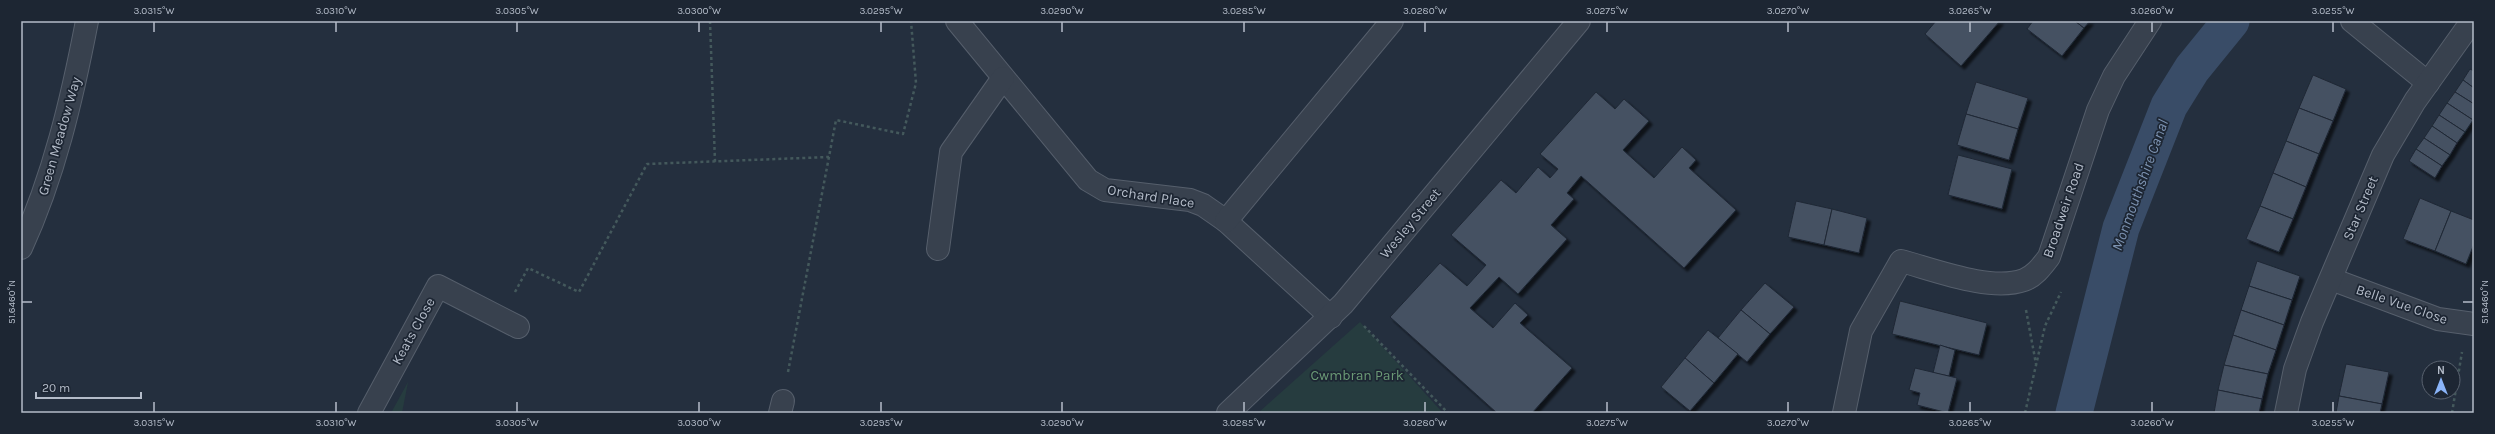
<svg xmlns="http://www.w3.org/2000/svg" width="2495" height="434" viewBox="0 0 2495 434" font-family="Karla,sans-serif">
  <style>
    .green { fill: #263c3f }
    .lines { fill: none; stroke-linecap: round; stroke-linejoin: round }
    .canal { stroke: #394c67; stroke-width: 37 }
    .building { fill: #455162; stroke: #1f2835; filter: url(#shadow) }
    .minor-casing { stroke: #565f6c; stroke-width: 24 }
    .path { stroke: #44595c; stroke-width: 2.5; stroke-dasharray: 3 3; stroke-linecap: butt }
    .minor { stroke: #38414e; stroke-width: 22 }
    .ticks { fill: none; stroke: #b4bcc9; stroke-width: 1.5 }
    .labels { text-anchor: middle; stroke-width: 3.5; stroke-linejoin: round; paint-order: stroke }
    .street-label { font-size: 14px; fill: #b4bcc9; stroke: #1d2633 }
    .park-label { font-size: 14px; fill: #6b9a76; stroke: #1d2633 }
    .water-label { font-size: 15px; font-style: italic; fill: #7c92b1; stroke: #1d2633 }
    .neatline { fill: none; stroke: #b4bcc9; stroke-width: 1.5 }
    .ticks-label { font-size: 10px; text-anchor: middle; fill: #b4bcc9 }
  </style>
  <defs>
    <filter id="shadow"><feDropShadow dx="3.5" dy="3.5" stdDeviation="1" flood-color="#0009"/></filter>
  </defs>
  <rect width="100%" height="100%" fill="#242f3e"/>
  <g class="green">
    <path d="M1360 322 1443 413H1258Z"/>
    <path d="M408 382 402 413H391Z"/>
  </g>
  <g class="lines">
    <path class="canal" d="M2074 413 2121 228 2169 106 2192 69 2231 21"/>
  </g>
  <g class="building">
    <path d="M1936 21H2000L1961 66 1925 34Z"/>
    <path d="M2033 21H2075L2084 28 2062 56 2027 29Z"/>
    <path d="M2075 21H2090L2084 28Z"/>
    <path d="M2470 69 2474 71V88L2463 80Z"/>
    <path d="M2313 75 2346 89 2333 121 2299 108Z"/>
    <path d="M2463 80 2474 88V104L2455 92Z"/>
    <path d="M1976 82 2028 98 2018 129 1966 114Z"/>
    <path d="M1596 92 1615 109 1624 99 1649 121 1623 150 1654 178 1682 147 1696 160 1689 168 1736 210 1684 268 1581 176 1567 193 1574 199 1551 225 1567 239 1518 294 1499 277 1470 308 1493 328 1515 303 1528 315 1520 323 1572 368 1532 413H1497L1390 317 1440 263 1467 286 1486 265 1451 235 1501 180 1516 193 1538 167 1550 178 1558 169 1540 154Z"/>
    <path d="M2455 92 2474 104 2473 120 2447 103Z"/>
    <path d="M2447 103 2473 120 2465 132 2439 115Z"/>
    <path d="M2299 108 2333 121 2319 154 2286 141Z"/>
    <path d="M1966 114 2018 129 2009 160 1957 145Z"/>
    <path d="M2439 115 2465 132 2457 143 2432 126Z"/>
    <path d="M2432 126 2457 143 2450 155 2424 138Z"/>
    <path d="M2424 138 2450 155 2442 166 2416 149Z"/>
    <path d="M2286 141 2319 154 2306 187 2273 173Z"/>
    <path d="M2416 149 2442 166 2435 178 2409 161Z"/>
    <path d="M1958 155 2012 169 2002 209 1948 195Z"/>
    <path d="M2273 173 2306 187 2293 219 2260 206Z"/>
    <path d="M2420 198 2451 211 2435 251 2403 239Z"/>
    <path d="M1796 201 1832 209 1824 245 1788 237Z"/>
    <path d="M2260 206 2293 219 2279 252 2246 239Z"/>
    <path d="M1832 209 1867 218 1859 253 1824 245Z"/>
    <path d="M2451 211 2474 220V244L2466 264 2435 251Z"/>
    <path d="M2257 261 2300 276 2292 300 2249 286Z"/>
    <path d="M1765 283 1794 307 1770 334 1741 310Z"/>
    <path d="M2249 286 2292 300 2284 325 2241 310Z"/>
    <path d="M1900 301 1987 323 1979 355 1892 334Z"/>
    <path d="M1741 310 1770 334 1747 362 1718 338Z"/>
    <path d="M2241 310 2284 325 2276 350 2233 335Z"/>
    <path d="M1708 330 1738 354 1714 383 1685 358Z"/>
    <path d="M2233 335 2276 350 2268 374 2224 365Z"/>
    <path d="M1940 345 1955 350 1949 376 1933 373Z"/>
    <path d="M1685 358 1714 383 1690 411 1661 387Z"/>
    <path d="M2346 364 2389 372 2382 404 2339 396Z"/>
    <path d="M2224 365 2268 374 2262 399 2218 390Z"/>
    <path d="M1915 368 1957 378 1948 413 1917 405 1920 393 1909 390Z"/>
    <path d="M2218 390 2262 399 2259 413H2214Z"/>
    <path d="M2339 396 2382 404 2380 413H2336Z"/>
  </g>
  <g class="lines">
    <defs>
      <g id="minor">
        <path d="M957 21 1088 180 1105 190 1190 200 1203 205 1226 221 1331 317"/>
        <path d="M2352 21 2428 83"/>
        <path d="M1226 221 1392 21"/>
        <path d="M21 248C54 176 72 99 87 21"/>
        <path d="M938 249 951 152 1003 78"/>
        <path d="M2331 279 2438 319 2474 324"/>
        <path d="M369 413 438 286 518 327"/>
        <path d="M780 413 783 401"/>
        <path d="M1228 413 1343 304 1579 21"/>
        <path d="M1844 413 1861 331 1901 261C1935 270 1991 292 2024 280 2035 276 2042 266 2049 257L2098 110 2114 76 2150 21"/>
        <path d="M2286 413 2295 369 2312 322 2383 155 2415 101 2472 21"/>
      </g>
    </defs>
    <use href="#minor" class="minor-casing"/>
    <g class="path">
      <path d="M710 21 715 162"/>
      <path d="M515 292 528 268 579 292 647 164 829 157"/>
      <path d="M2026 310 2036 364"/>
      <path d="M1364 326 1448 413"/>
      <path d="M788 372 836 120 903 134 916 83 911 21"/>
      <path d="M2025 413 2045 326 2061 292"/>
      <path d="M2452 413 2462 352"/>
    </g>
    <use href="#minor" class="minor"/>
  </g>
  <path class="ticks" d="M154 22V32M336 22V32M517 22V32M699 22V32M881 22V32M1062 22V32M1244 22V32M1425 22V32M1607 22V32M1788 22V32M1970 22V32M2152 22V32M2333 22V32M22 302H32M2463 302H2473M154 402V412M336 402V412M517 402V412M699 402V412M881 402V412M1062 402V412M1244 402V412M1425 402V412M1607 402V412M1788 402V412M1970 402V412M2152 402V412M2333 402V412"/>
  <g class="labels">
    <g class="street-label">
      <text transform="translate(59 136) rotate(-74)" y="5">Green Meadow Way</text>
      <text transform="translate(1151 196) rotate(9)" y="5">Orchard Place</text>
      <text transform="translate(2360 208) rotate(-67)" y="5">Star Street</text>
      <text transform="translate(2063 210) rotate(-71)" y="5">Broadweir Road</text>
      <text transform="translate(1410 223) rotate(-50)" y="5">Wesley Street</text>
      <text transform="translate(2402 304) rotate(19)" y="5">Belle Vue Close</text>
      <text transform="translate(413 331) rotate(-61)" y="5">Keats Close</text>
    </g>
    <g class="park-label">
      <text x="1357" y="380">Cwmbran Park</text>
    </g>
    <g class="water-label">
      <text transform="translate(2140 185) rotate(-70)" y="5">Monmouthshire Canal</text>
    </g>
  </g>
  <rect width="2495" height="434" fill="none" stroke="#1d2633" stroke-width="44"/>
  <g transform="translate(2441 380)"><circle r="19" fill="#1d2633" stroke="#59626f"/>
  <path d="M0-3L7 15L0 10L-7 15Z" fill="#8ab4f8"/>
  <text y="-6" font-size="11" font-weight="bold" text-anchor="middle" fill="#b4bcc9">N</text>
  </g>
  <path d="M36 392v6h105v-6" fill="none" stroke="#b4bcc9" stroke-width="2"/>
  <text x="42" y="392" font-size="12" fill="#b4bcc9" stroke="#1d2633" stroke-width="3" paint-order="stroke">20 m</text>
  <rect x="22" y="22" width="2451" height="390" class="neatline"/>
  <g class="ticks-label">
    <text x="154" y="14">3.0315°W</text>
    <text x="336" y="14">3.0310°W</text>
    <text x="517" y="14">3.0305°W</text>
    <text x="699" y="14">3.0300°W</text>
    <text x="881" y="14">3.0295°W</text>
    <text x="1062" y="14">3.0290°W</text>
    <text x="1244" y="14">3.0285°W</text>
    <text x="1425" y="14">3.0280°W</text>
    <text x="1607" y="14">3.0275°W</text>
    <text x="1788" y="14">3.0270°W</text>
    <text x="1970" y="14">3.0265°W</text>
    <text x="2152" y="14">3.0260°W</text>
    <text x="2333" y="14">3.0255°W</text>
    <text transform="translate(11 302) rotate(-90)" y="4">51.6460°N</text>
    <text transform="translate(2484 302) rotate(-90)" y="4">51.6460°N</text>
    <text x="154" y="426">3.0315°W</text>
    <text x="336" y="426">3.0310°W</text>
    <text x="517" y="426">3.0305°W</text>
    <text x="699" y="426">3.0300°W</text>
    <text x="881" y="426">3.0295°W</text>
    <text x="1062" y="426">3.0290°W</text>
    <text x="1244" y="426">3.0285°W</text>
    <text x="1425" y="426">3.0280°W</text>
    <text x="1607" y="426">3.0275°W</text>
    <text x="1788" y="426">3.0270°W</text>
    <text x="1970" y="426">3.0265°W</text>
    <text x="2152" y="426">3.0260°W</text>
    <text x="2333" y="426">3.0255°W</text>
  </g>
</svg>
